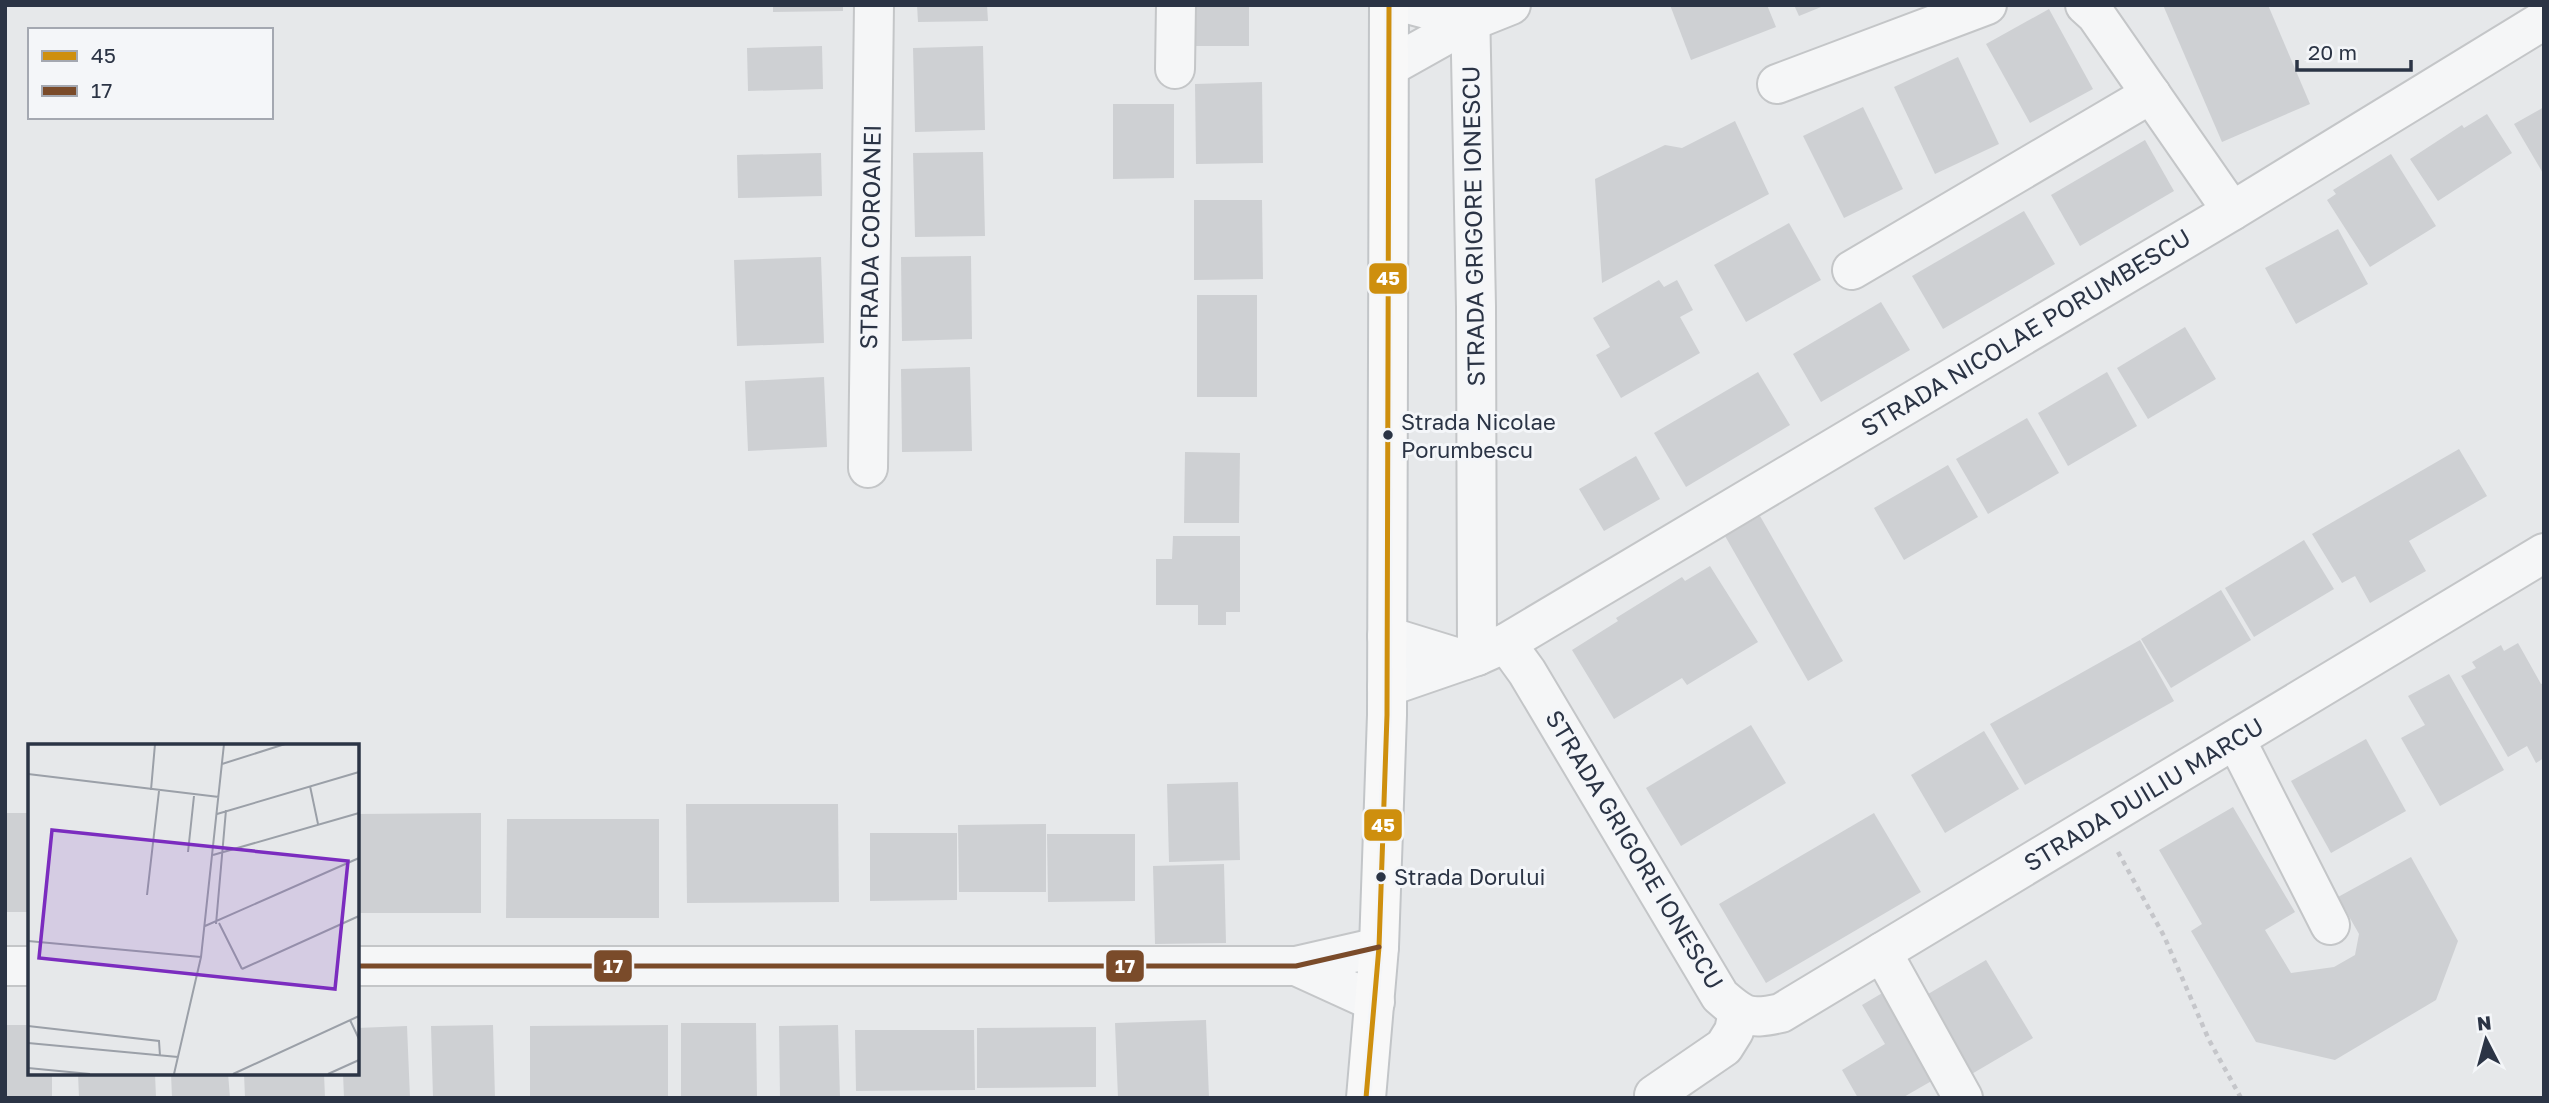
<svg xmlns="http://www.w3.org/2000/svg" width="2549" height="1103" viewBox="0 0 2549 1103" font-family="'Golos Text',sans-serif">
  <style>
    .building { fill: #ced0d3 }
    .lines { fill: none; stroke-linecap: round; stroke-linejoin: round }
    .minor-casing { stroke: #c4c6c8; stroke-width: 42 }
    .major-casing { stroke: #c2c5c8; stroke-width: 42 }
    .path { stroke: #c5c6ca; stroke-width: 4.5; stroke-dasharray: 5 5; stroke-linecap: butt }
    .minor { stroke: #f5f6f7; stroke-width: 38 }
    .major { stroke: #f8f8f8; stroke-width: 38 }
    .bus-1-casing { stroke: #f4f6f9; stroke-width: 10 }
    .bus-2-casing { stroke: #f4f6f9; stroke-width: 10 }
    .bus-1 { stroke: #ce8f0e; stroke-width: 5 }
    .bus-2 { stroke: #7a4b2a; stroke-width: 5 }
    .bus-dot { fill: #2b3445; stroke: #f4f6f9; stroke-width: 2.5 }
    .labels { text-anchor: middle; stroke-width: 6; stroke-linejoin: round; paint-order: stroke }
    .bus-label { font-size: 22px; fill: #2b3445; stroke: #f4f6f9; text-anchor: start }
    .street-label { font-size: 24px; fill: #2b3445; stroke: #f4f6f9 }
    .inset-road { fill: none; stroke: #9ba0a8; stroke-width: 2 }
    .view { fill: #7b2cbf; fill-opacity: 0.15; stroke: #7b2cbf; stroke-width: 3.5 }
    .inset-edge { fill: none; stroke: #2b3445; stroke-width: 3.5 }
    .line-badge { stroke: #f4f6f9; stroke-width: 2.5 }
    .badge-label { font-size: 19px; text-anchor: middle; font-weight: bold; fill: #fff }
  </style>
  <rect width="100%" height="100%" fill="#e6e8ea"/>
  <g class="building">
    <path d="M773 5H843V11L773 12Z"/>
    <path d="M917 5H987L988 21 918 22Z"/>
    <rect x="1189" y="5" width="60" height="41"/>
    <path d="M1670 5H1767L1776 27 1691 60Z"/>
    <path d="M1794 5H1826L1799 16Z"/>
    <path d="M2163 5H2268L2310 104 2222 142Z"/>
    <path d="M2049 9 2093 89 2030 123 1986 44Z"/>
    <path d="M822 46 823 89 748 91 747 48Z"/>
    <path d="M983 46 985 130 915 132 913 48Z"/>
    <path d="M1958 57 1999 144 1935 174 1894 87Z"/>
    <path d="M1262 82 1263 163 1196 164 1195 84Z"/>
    <path d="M1113 104H1174V178L1113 179Z"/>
    <path d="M1863 107 1903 189 1844 218 1803 136Z"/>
    <path d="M2544 107V175L2514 124Z"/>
    <path d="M2487 114 2512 153 2438 201 2410 159 2462 125 2464 128Z"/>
    <path d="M1735 121 1769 194 1602 283 1595 179 1665 145 1682 148Z"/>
    <path d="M2145 140 2174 191 2080 246 2051 195Z"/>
    <path d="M983 152 985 236 915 237 913 153Z"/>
    <path d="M821 153 822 196 738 198 737 155Z"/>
    <path d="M2391 154 2436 226 2370 267 2327 200 2336 194 2333 190Z"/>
    <path d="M1194 200H1262L1263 279 1194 280Z"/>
    <path d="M2024 211 2055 264 1943 329 1912 276Z"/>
    <path d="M1789 223 1821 280 1746 322 1714 265Z"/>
    <path d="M2338 229 2368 284 2296 324 2265 268Z"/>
    <path d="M971 256 972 339 902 341 901 257Z"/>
    <path d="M821 257 824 343 737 346 734 260Z"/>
    <path d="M1659 280 1664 287 1677 280 1693 310 1680 317 1700 353 1621 398 1596 355 1610 347 1593 318Z"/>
    <rect x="1197" y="295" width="60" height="102"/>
    <path d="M1881 302 1910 350 1821 402 1793 354Z"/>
    <path d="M2185 327 2216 379 2148 419 2117 368Z"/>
    <path d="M970 367 972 451 902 452 901 369Z"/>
    <path d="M1758 372 1790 425 1686 487 1654 433Z"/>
    <path d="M2107 372 2137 426 2068 466 2038 413Z"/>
    <path d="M824 377 827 447 748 451 745 381Z"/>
    <path d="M2027 418 2059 473 1988 514 1956 459Z"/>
    <path d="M2459 449 2487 496 2409 541 2426 571 2370 603 2355 576 2342 583 2312 534Z"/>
    <path d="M1185 452 1240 453 1239 523H1184Z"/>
    <path d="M1636 456 1660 499 1604 531 1579 489Z"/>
    <path d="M1948 465 1978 517 1904 560 1874 508Z"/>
    <path d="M1760 516 1843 661 1808 681 1725 536Z"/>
    <path d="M1173 536H1240V612H1226V625H1198V605H1156V559H1172Z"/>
    <path d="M2304 540 2334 589 2254 637 2225 588Z"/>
    <path d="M1710 566 1758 642 1687 685 1682 678 1614 719 1572 650 1618 621 1616 618 1682 577 1685 581Z"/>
    <path d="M2221 590 2251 640 2171 688 2141 639Z"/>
    <path d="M2140 640 2174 701 2025 785 1990 724Z"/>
    <path d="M2518 643 2541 684 2544 683V758L2536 763 2527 746 2508 757 2461 676 2476 668 2472 662 2501 645 2504 651Z"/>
    <path d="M2449 674 2504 770 2440 806 2401 738 2425 725 2408 696Z"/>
    <path d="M1751 725 1786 783 1681 846 1646 788Z"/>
    <path d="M1984 731 2019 789 1945 833 1911 775Z"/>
    <path d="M2366 739 2406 811 2331 853 2291 781Z"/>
    <path d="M1238 782 1240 860 1169 862 1167 784Z"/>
    <path d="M686 804H838L839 902 687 903Z"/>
    <path d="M2233 807 2295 912 2265 930 2291 973 2334 967 2355 955 2359 934 2338 897 2411 857 2458 941 2436 1000 2335 1060 2256 1042 2191 931 2202 924 2159 850Z"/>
    <rect x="5" y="813" width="25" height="99"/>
    <path d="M481 813V913H357V814Z"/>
    <path d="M1874 813 1921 892 1766 983 1719 904Z"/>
    <path d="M507 819H659V918H506Z"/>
    <path d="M1046 824V892H959L958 825Z"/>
    <path d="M870 833H957V900L870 901Z"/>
    <path d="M1047 834H1135V901L1048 902Z"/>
    <path d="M1224 864 1226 943 1155 944 1153 866Z"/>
    <path d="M1986 960 2033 1038 1970 1075 1923 997Z"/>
    <path d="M1884 992 1935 1079 1902 1098H1858L1842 1070 1885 1044 1862 1005Z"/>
    <path d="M1206 1020 1209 1098H1118L1115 1023Z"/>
    <path d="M681 1023H756L757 1098H681Z"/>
    <path d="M5 1025H30V1073H52V1098H5Z"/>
    <path d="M493 1025 495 1098H433L431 1026Z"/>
    <path d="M668 1025V1098H530V1026Z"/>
    <path d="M838 1025 840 1098H780L779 1026Z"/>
    <path d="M407 1026 410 1098H344L343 1073H357V1028Z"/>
    <path d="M1096 1027V1087L977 1088V1028Z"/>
    <path d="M855 1030H974L975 1090 856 1091Z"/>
    <path d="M78 1073H155L156 1098H79Z"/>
    <path d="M171 1073H228L230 1098H172Z"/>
    <path d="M244 1073H324L325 1098H245Z"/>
  </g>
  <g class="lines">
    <defs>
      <g id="minor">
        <path d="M1411 5 1471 21"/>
        <path d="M1470 5 1476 307 1477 656"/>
        <path d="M2085 5 2096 15 2232 211"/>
        <path d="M1389 67 1471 21 1511 5"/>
        <path d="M1175 69 1176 5"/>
        <path d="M1777 84 1987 5"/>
        <path d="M1852 270 2151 94"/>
        <path d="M868 468 874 5"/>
        <path d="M1387 636 1465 660"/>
        <path d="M1506 643 1527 672 1720 996C1744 1017 1749 1020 1781 1013L2544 553"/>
        <path d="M1387 687 1477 656 1506 643 2232 211 2544 20"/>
        <path d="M2236 740 2330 925"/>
        <path d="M1882 952 1963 1098"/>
        <path d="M5 966H30"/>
        <path d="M357 966H1296L1379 947"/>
        <path d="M1296 966 1375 1002"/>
        <path d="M1654 1095 1724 1047 1734 1031 1738 1012"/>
      </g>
      <path id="major" d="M1366 1098 1379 947 1387 715 1389 5"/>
    </defs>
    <use href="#minor" class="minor-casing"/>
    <use href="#major" class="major-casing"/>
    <path class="path" d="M2118 852 2164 936 2209 1040 2241 1098"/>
    <use href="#minor" class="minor"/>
    <use href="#major" class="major"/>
    <defs>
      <path id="bus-1" d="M1366 1098 1379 947 1387 715 1389 5"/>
      <path id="bus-2" d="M357 966H1296L1379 947"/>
    </defs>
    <use href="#bus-1" class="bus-1-casing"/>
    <use href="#bus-2" class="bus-2-casing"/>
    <use href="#bus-1" class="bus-1"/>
    <use href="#bus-2" class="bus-2"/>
  </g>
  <g class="bus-dot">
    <circle cx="1388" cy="435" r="6"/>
    <circle cx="1381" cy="877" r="6"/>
  </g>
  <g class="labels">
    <g class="bus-label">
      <text x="1401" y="430">Strada Nicolae<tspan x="1401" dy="28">Porumbescu</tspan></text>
      <text x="1394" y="885">Strada Dorului</text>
    </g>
    <g class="street-label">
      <text transform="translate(1474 226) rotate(-91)" y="8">STRADA GRIGORE IONESCU</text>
      <text transform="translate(871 237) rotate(-89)" y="8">STRADA COROANEI</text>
      <text transform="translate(2026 333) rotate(-31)" y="8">STRADA NICOLAE PORUMBESCU</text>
      <text transform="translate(2144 795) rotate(-31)" y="8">STRADA DUILIU MARCU</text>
      <text transform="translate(1634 850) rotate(59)" y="8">STRADA GRIGORE IONESCU</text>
    </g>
  </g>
  <g transform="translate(28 744)">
    <rect width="331" height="331" fill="#e6e8ea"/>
    <path class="inset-road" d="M194 20 257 0M0 30 191 53M282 42 290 80M123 46 127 0M189 70 331 28M160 108 166 52M185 111 331 69M119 151 131 47M191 179 214 225M188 180 198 66M177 182 331 114M0 197 173 213M214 225 331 172M322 276 331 295M0 282 131 297 132 312M0 299 150 313M0 324 62 330M146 330 173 213 196 0M205 330 331 272M300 330 331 316"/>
    <path class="view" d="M24 86 320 117 307 245 11 214Z"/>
    <rect width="331" height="331" class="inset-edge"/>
  </g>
  <g class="line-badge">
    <rect x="1368" y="262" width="40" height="33" rx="7" fill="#ce8f0e"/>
    <rect x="1363" y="808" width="40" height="34" rx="7" fill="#ce8f0e"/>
    <rect x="593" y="949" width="40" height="34" rx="7" fill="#7a4b2a"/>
    <rect x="1105" y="949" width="40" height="34" rx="7" fill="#7a4b2a"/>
  </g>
  <g class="badge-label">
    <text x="1388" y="285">45</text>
    <text x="1383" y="832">45</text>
    <text x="613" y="973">17</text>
    <text x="1125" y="973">17</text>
  </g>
  <rect width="2549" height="1103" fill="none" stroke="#2b3445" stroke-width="14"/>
  <rect x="28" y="28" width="245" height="91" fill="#f4f6f9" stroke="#a4a8b1" stroke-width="2"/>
  <rect x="42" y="51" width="35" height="10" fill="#ce8f0e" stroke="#a4a8b1" stroke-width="2"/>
  <text x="91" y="63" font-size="21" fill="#2b3445">45</text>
  <rect x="42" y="86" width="35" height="10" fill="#7a4b2a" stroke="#a4a8b1" stroke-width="2"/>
  <text x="91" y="98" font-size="21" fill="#2b3445">17</text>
  <g transform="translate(2486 1040) rotate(354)" stroke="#f4f6f9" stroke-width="5" paint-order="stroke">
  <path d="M0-5L12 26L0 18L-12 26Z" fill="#2b3445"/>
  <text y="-10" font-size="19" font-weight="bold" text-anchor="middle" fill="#2b3445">N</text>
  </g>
  <path d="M2297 60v10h114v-10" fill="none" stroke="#2b3445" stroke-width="3.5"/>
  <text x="2308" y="60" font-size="21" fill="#2b3445" stroke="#f4f6f9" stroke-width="5" paint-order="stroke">20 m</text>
</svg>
